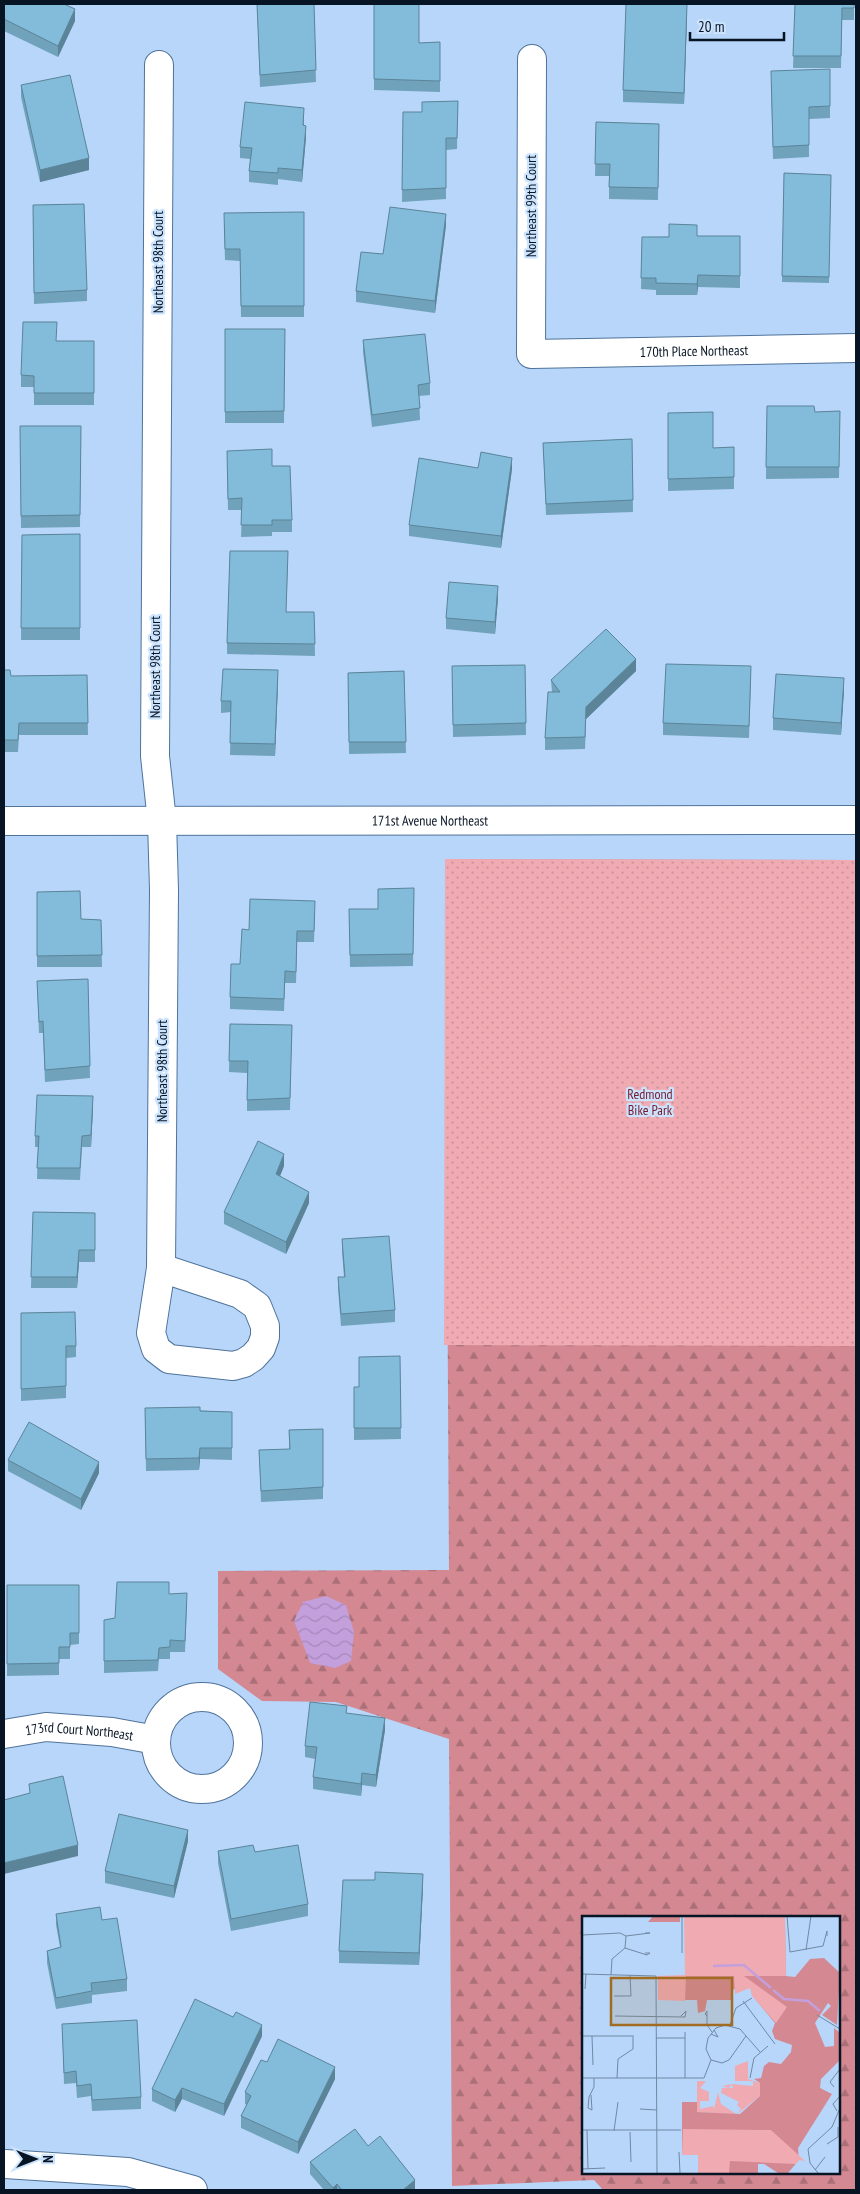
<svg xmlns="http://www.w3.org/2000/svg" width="860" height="2194" viewBox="0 0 860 2194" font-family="'PT Sans Narrow',sans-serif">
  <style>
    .forest { fill: url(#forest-firs); fill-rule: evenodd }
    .park { fill: url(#park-dots) }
    .water { fill: url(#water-waves) }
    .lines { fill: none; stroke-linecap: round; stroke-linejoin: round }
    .minor-casing { stroke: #50739a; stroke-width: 30 }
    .minor { stroke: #fff; stroke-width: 28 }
    .wall { fill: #70a2bb }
    .shaded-wall { fill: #5b8499 }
    .building { fill: #82bcda; stroke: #5b8499 }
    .labels { text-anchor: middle; stroke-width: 4.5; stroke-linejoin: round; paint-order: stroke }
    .street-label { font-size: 14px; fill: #071424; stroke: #cbe3fd }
    .park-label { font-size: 14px; fill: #751b30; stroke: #cbe3fd }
    .inset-river { fill: none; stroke: #c39fdb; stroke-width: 2.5 }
    .inset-road { fill: none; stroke: #7188a4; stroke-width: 1 }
    .view { fill: #9f6c22; fill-opacity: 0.15; stroke: #9f6c22; stroke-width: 2.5 }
    .inset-edge { fill: none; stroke: #071424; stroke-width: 2.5 }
  </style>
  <defs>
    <pattern id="forest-firs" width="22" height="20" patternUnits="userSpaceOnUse" patternTransform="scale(1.25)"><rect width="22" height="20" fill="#d48992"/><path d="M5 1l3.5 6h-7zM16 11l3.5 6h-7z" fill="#aa6f77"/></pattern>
    <pattern id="park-dots" width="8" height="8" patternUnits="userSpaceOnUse" patternTransform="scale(1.25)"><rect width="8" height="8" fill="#f0aab2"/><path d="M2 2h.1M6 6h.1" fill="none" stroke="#cc9199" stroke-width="1.8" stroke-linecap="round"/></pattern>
    <pattern id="water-waves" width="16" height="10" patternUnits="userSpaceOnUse" patternTransform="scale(1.25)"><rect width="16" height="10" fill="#c39fdb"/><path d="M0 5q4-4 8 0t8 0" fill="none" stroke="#a688bc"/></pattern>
  </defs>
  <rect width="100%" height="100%" fill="#b7d6fa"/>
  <path class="forest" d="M445 859 856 860V2190H603L594 2180 452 2186 449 1739 336 1702 262 1701 218 1669V1571L449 1570ZM584 1918H839V2173H584Z"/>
  <path class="park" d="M445 859 856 860V1346L444 1345Z"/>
  <path class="water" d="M326 1596 346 1605 354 1632 351 1661 335 1668 310 1663 294 1621 303 1602Z"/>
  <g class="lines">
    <defs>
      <g id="minor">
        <path id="s1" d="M532 59 531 354 856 348"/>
        <path d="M159 65 155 756 162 821 164 890 161 1268 151 1333 156 1349 169 1359 233 1366 244 1363 253 1357 261 1348 265 1337V1326L257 1306 240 1294 161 1268"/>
        <path id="s2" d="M4 821 856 820"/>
        <circle cx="202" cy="1743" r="46"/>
        <path id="s3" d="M4 1734 46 1727 112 1732 156 1740"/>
        <path d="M5 2164 128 2172 193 2190"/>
      </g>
    </defs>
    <use href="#minor" class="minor-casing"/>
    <use href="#minor" class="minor"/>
  </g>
  <g class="wall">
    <path d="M257 4H314L316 82 260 87Z"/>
    <path d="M374 4 419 43 440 42V92L374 90Z"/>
    <path d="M795 4H854V20H842L841 68H793Z"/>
    <path d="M4 5 75 21 58 57 4 31Z"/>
    <path d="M687 14 684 104 623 102V90Z"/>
    <path d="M830 69V118L809 119V157L773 159 771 83Z"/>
    <path d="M21 85 89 170 40 182 21 97Z"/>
    <path d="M458 101 457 149 446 150V199L402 202 403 112H422Z"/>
    <path d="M304 119V125L306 137 302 182 278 179V185L249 182V171L250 159 240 158V147Z"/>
    <path d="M596 122 659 124 658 200 609 199V176H595Z"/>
    <path d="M784 173 831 175 829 283 782 282Z"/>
    <path d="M33 205 87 290V301L34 304Z"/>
    <path d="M304 212V317H241L240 261 225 260 224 224Z"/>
    <path d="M446 225 435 313 356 302V291L383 254Z"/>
    <path d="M740 236V288L698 287 697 295H656V290L641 289 642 237Z"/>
    <path d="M225 329H285L284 423H225Z"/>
    <path d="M363 340 430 383V395L419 396 420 420 372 427 363 352Z"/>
    <path d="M57 341H94V405H34V387H21V375Z"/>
    <path d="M767 406 815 412 840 411 839 478 766 479Z"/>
    <path d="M668 413 713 448 734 447V489L668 491Z"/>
    <path d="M20 426H81L80 527 21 528Z"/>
    <path d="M632 439 633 512 546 515 543 443Z"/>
    <path d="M227 451 272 466 292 520V532H272V536L241 537 242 510H228Z"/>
    <path d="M478 468 512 469 501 548 409 536V525Z"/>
    <path d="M80 534V640H21L22 535Z"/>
    <path d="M288 563 286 612H314L315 656 227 654V643Z"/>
    <path d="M498 598 495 634 446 629V618Z"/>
    <path d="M525 665 526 735 453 737 452 666Z"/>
    <path d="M4 670 11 676 87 675 88 735H19L18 752H4Z"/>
    <path d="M404 671 406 753 349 754 348 673Z"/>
    <path d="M636 671 586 719 585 749 545 750V738L552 692 551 680Z"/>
    <path d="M751 678 749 738 663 735V723Z"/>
    <path d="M278 682 275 756 230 755 231 712 221 713V701Z"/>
    <path d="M844 690 841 735 773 730V718Z"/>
    <path d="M414 888 413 966 350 967 349 909H378Z"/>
    <path d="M37 892 81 919 101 920 102 967H37Z"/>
    <path d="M315 913 314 942H297L296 983H285L284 1011 230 1009V997L240 964Z"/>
    <path d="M88 979 90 1078 45 1082 43 1033H39L37 981Z"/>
    <path d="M230 1024 292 1025 290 1110 247 1111V1073L229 1072Z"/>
    <path d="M93 1107 91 1147H82L80 1180 37 1179 38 1147H35V1136Z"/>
    <path d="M284 1166 280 1176 309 1203 286 1254 224 1224V1212Z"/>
    <path d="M33 1212 95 1213V1262H79L77 1288H31Z"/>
    <path d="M342 1239 395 1310V1322L341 1326 338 1289V1277H344L342 1251Z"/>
    <path d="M21 1313 76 1346V1357L66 1358V1398L21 1401Z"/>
    <path d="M400 1356 401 1439 354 1440V1387H359Z"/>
    <path d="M145 1408 232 1412V1460L200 1459 199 1470 146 1471Z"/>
    <path d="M323 1429V1499L261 1502 259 1450H289V1430Z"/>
    <path d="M8 1460 99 1473 81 1510 8 1471Z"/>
    <path d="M7 1585H79V1644L70 1645V1659H59V1675L7 1676Z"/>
    <path d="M169 1594 187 1604 185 1652H170V1659H159L158 1671 104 1673V1620L115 1618Z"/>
    <path d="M347 1713 385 1730 376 1787 362 1785 361 1796 313 1789V1777L315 1759 305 1757V1746Z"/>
    <path d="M188 1841 174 1898 105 1883V1871Z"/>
    <path d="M218 1851 255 1852 308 1904V1916L231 1931 218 1863Z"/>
    <path d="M423 1886 419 1965 339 1963V1951Z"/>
    <path d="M56 1914 102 1920 127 1979V1991L92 1995V2003L56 2009 47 1963V1951L60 1947 56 1925Z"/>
    <path d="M62 2024 141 2097V2109L92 2111 91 2096 77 2098 76 2083 64 2084Z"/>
    <path d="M262 2036 224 2116 182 2099 175 2112 152 2101V2089Z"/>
    <path d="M335 2079 298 2154 241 2128V2116L247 2105 245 2104V2092Z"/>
    <path d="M368 2146 415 2190H324L310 2174V2162Z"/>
  </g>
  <g class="shaded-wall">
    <path d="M687 4V14L684 104V93Z"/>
    <path d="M75 9V21L58 57V46Z"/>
    <path d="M306 126V137L302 182V170Z"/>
    <path d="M89 158V170L40 182V170Z"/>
    <path d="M446 214V225L435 313V301Z"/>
    <path d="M698 275V287L697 295V284Z"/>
    <path d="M512 458V469L501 548V536Z"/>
    <path d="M498 586V598L495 634V622Z"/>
    <path d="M636 659V671L586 719 585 749 586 707Z"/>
    <path d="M278 670V682L275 756V744Z"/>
    <path d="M844 678V690L841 735V723Z"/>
    <path d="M93 1096V1107L91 1147V1135Z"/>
    <path d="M284 1154V1166L276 1186V1174Z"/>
    <path d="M309 1192V1203L286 1254V1242Z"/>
    <path d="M79 1250V1262L77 1288V1277Z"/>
    <path d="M200 1448V1459L199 1470V1458Z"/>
    <path d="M99 1462V1473L81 1510V1499Z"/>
    <path d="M385 1718V1730L376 1787V1775Z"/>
    <path d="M362 1773V1785L361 1796V1784Z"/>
    <path d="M188 1830V1841L174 1898V1886Z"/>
    <path d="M78 1845V1856L4 1874V1863Z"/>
    <path d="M423 1874V1886L419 1965V1953Z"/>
    <path d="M262 2025V2036L224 2116V2104Z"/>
    <path d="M335 2067V2079L298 2154V2142Z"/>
    <path d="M182 2088V2099L175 2112V2100Z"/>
    <path d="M415 2180V2190H403Z"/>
    <path d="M337 2184V2190H333V2188Z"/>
  </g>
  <g class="building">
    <path d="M4 4H64L75 9 58 46 4 19Z"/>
    <path d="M257 4H314L316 70 260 75Z"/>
    <path d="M374 4H419V43L440 42V81L374 79Z"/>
    <path d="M626 4H687L684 93 623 90Z"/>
    <path d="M795 4H854V8H842L841 56H793Z"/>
    <path d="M830 69V106L809 107V145L773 147 771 71Z"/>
    <path d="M70 75 89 158 40 170 21 85Z"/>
    <path d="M458 101 457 138H446V188L402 190 403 112H422V102Z"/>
    <path d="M245 102 304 108 303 125 306 126 302 170 278 168V173L249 171 252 148 240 147Z"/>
    <path d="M596 122 659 124 658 188 609 187 610 164H595Z"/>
    <path d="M784 173 831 175 829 277 782 276Z"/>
    <path d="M84 204 87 290 34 293 33 205Z"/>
    <path d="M390 207 446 214 435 301 356 291 361 252 383 254Z"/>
    <path d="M304 212V306H241L240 249H225L224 213Z"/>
    <path d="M669 224 697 225V236H740V276L698 275 697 284 656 283V278H641L642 237H669Z"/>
    <path d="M23 322H57L56 341H94V393H34V376L21 375Z"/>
    <path d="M225 329H285L284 411 225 412Z"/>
    <path d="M425 334 430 383 418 385 420 408 372 415 363 340Z"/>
    <path d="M767 406H814L815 412 840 411 839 467H766Z"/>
    <path d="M713 412V448L734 447V477L668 479V413Z"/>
    <path d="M20 426H81L80 515 21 516Z"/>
    <path d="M632 439 633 500 546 504 543 443Z"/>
    <path d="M272 449V466H290L292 520H272V525H241L242 498 228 499 227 451Z"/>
    <path d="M481 452 512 458 501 536 409 525 419 458 478 468Z"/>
    <path d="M80 534V628H21L22 535Z"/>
    <path d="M230 551H288L286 612H314L315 644 227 643Z"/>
    <path d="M449 582 498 586 495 622 446 618Z"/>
    <path d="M606 629 636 659 586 707 585 737 545 738 548 692H560L551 680Z"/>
    <path d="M666 664 751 666 749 726 663 723Z"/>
    <path d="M525 665 526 723 453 725 452 666Z"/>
    <path d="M223 669 278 670 275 744 230 743 231 701H221Z"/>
    <path d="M4 670H10L11 676 87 675 88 723H19L18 740H4Z"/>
    <path d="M404 671 406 742H349L348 673Z"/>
    <path d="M776 674 844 678 841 723 773 718Z"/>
    <path d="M414 888 413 954 350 955 349 909H378V889Z"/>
    <path d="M80 891 81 919 101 920 102 955 37 956V892Z"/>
    <path d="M250 899 315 901 314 931H297L296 972 285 971 284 999 230 997 231 964H240L242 929 249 930Z"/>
    <path d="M88 979 90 1066 45 1070 43 1021 39 1022 37 981Z"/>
    <path d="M230 1024 292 1025 290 1098 247 1100 248 1061H229Z"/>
    <path d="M37 1095 93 1096 91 1135 82 1136 80 1168H37L39 1136H35Z"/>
    <path d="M258 1141 284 1154 276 1174 309 1192 286 1242 224 1212Z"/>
    <path d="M33 1212 95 1213V1250H79L77 1277H31Z"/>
    <path d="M389 1236 395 1310 341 1314 338 1277H345L342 1239Z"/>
    <path d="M75 1312 76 1346H66V1386L21 1389V1313Z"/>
    <path d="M400 1356 401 1428H354V1387H359V1357Z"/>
    <path d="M200 1407V1411L232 1412V1448H200L199 1458 146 1459 145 1408Z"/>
    <path d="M29 1422 99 1462 81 1499 8 1460Z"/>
    <path d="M323 1429V1487L261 1491 259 1450 290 1449 289 1430Z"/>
    <path d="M117 1582H169V1594L187 1593 185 1641 170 1640V1647L159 1648 158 1660 104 1661V1620L115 1618Z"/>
    <path d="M7 1585H79V1633H70V1647H59V1663L7 1664Z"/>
    <path d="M310 1702 347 1706 346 1713 385 1718 376 1775 362 1773 361 1784 313 1777 317 1747 305 1746Z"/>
    <path d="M63 1776 78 1845 4 1863V1800L30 1793 29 1784Z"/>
    <path d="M119 1814 188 1830 174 1886 105 1871Z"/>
    <path d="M253 1845 255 1852 298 1845 308 1904 231 1919 218 1851Z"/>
    <path d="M375 1872 423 1874 419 1953 339 1951 343 1880H375Z"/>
    <path d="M100 1907 102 1920 117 1918 127 1979 91 1983 92 1991 56 1998 47 1951 61 1947 56 1914Z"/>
    <path d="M195 1999 233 2017 236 2012 262 2025 224 2104 182 2088 175 2100 152 2089Z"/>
    <path d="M137 2020 141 2097 92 2100 91 2084 77 2086 76 2071 64 2073 62 2024Z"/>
    <path d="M278 2039 335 2067 298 2142 241 2116 251 2096 245 2092 261 2060 267 2062Z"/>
    <path d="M355 2129 368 2146 380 2136 415 2180 403 2190H342L337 2184 333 2188 310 2162Z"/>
  </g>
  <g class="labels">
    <g class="street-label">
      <text transform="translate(531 206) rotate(-90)" y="5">Northeast 99th Court</text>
      <text transform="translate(158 262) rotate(-90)" y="5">Northeast 98th Court</text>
      <text dy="5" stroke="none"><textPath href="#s1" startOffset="458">170th Place Northeast</textPath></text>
      <text transform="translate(155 667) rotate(-90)" y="5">Northeast 98th Court</text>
      <text dy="5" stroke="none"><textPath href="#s2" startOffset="426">171st Avenue Northeast</textPath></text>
      <text transform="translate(162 1071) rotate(-90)" y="5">Northeast 98th Court</text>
      <text dy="5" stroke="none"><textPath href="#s3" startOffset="76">173rd Court Northeast</textPath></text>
    </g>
    <g class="park-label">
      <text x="650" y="1099">Redmond<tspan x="650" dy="16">Bike Park</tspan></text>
    </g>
  </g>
  <g transform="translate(582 1916)">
    <rect width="258" height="258" fill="#b7d6fa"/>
    <path d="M166 145V163L178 167V180L155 198 159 193 155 189 157 186 139 177 140 172H151L150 168 147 172 140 170 150 168 171 170V165H153V150ZM115 165H124L118 172 127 176V185H118V193L131 190 132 193 136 176 139 188 154 198 115 196Z" fill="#f0aab2"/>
    <path d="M71 0H98V6H66ZM203 7 204 60 213 61 228 43 242 42 258 57 255 109 240 99 249 90 246 87 233 107 243 131 252 130V112L257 116V145L239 163 238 172 250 178 216 232 217 244 206 257H196L182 248H176V257H116V239H100V186H115V196L158 198 178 180V167L172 163 179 162 182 150 187 146 199 148 209 136 210 129 193 123 190 115 193 107 173 83 170 69 155 71 149 76 150 84H125L123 95 116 97 115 84H76V60H103V48Z" fill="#d48992"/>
    <path d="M102 0H203L204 60H162L205 91 194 107 170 80 168 72 153 78 152 60H104L103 85 76 84V60L103 59ZM101 213 189 214 223 245 217 244 214 248 148 245 147 257H116V239H100Z" fill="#f0aab2"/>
    <path d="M130 9 144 22 122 44 110 30Z" fill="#f0aab2"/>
    <path class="inset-river" d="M131 50 162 49 189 72M191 74 202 83 226 85 238 95"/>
    <path class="inset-road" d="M100 0V37M205 0 208 36 241 30 245 15V20M0 19 38 17 44 20 68 17H63M43 32 65 39 68 37H63M224 34 229 0M0 58 74 60 75 257M29 59 30 43 43 32 44 20M3 73 4 58M32 80H49L48 59M161 85 193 128M235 99 258 113M33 100 103 101 104 95 99 100M125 100 123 98 125 95V109L130 116M148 109 154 92 170 82M103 116V162M129 118 136 121 132 114M0 120H52M10 120 11 149M74 122H103M129 144 124 133 126 122 134 112 143 109 158 113 178 136M129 144 140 147 147 144 164 120M0 162H122L129 144M35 162 36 143 51 133V121M168 162 172 142 186 130M252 171 248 166 258 153M9 179 10 194 6 192 7 181 12 171V162M58 193 75 194M255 195 251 188 258 180M0 214H99M5 214 6 253M32 215 36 186M48 216 49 246M245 228 256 221V211M97 236 98 257M0 253 23 252M233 254 243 241M236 257 228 247 226 233 250 211 258 192"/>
    <path class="view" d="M29 62H150V109H29Z"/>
    <rect width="258" height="258" class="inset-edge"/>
  </g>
  <rect width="860" height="2194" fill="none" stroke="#071424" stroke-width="10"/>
  <g transform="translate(35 2159) rotate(90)" stroke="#cbe3fd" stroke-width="4" paint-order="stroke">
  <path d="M0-4L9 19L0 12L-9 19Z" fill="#071424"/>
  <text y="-8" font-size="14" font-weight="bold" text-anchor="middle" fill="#071424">N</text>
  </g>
  <path d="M690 32v8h94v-8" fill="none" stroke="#071424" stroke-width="2.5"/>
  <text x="698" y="32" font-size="15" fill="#071424" stroke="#cbe3fd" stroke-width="4" paint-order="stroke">20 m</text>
</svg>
